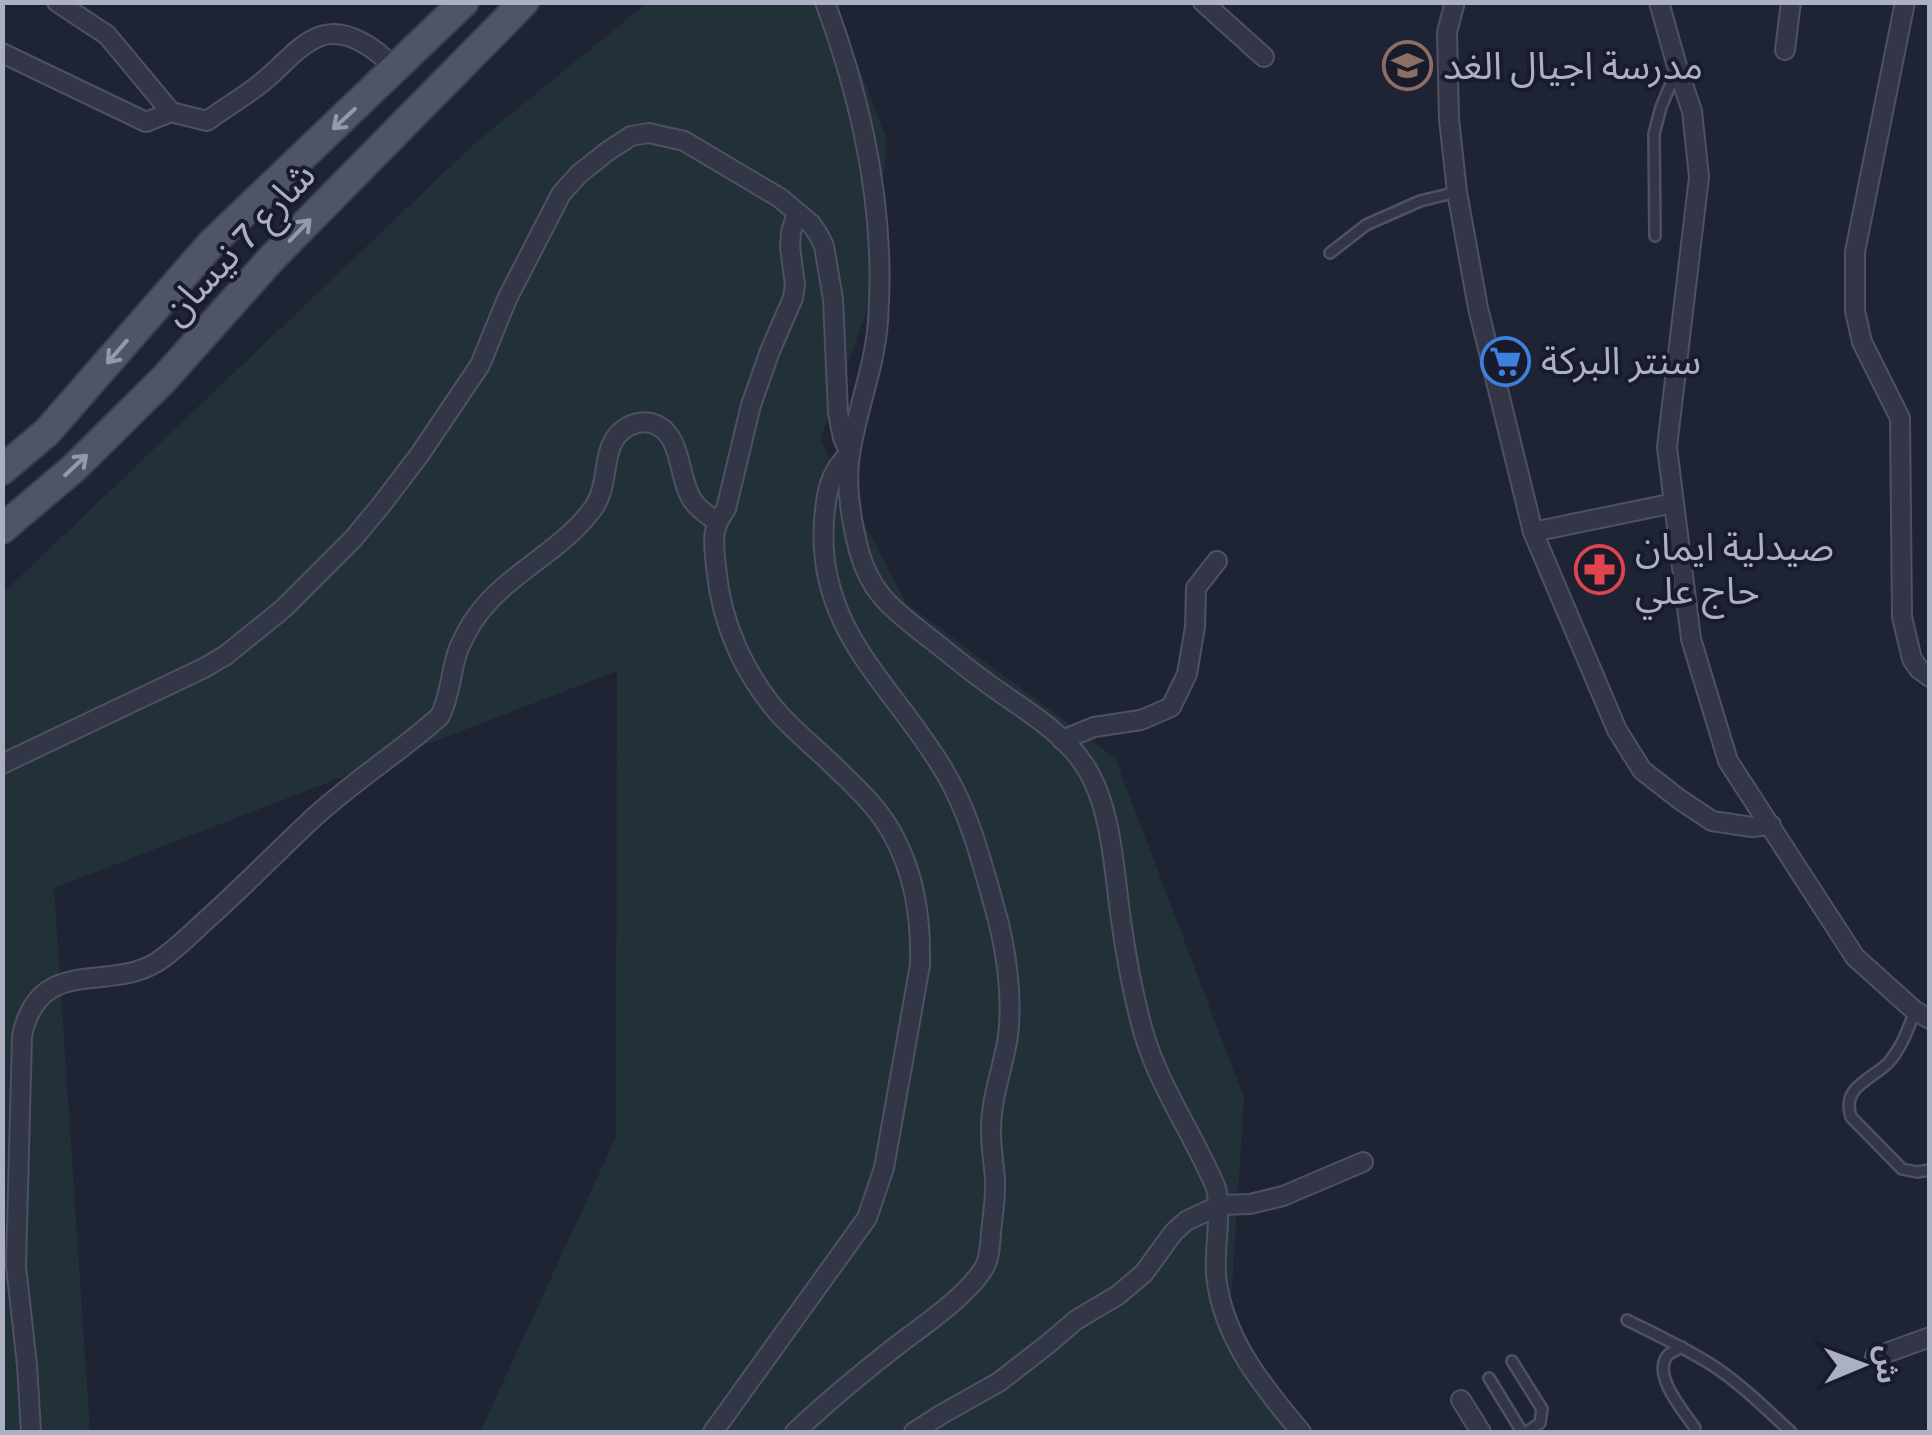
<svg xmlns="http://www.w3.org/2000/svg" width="1932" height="1435" viewBox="0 0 1932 1435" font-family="Signika,'Noto Sans Arabic',sans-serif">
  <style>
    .green { fill: #223137 }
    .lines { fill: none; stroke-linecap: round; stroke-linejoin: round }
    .lane-casing { stroke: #4d5161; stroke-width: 14 }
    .street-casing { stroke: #4d5161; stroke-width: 22 }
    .primary-casing { stroke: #3c404f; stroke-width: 32 }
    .lane { stroke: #323646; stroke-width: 9 }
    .street { stroke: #323646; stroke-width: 18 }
    .primary { stroke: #505566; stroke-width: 28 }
    .oneway { stroke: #9599ac }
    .labels { text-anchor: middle; stroke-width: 8; stroke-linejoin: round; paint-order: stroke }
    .poi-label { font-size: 38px; fill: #acb0c3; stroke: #181c2a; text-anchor: start }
    .street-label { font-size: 38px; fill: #acb0c3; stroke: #181c2a }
  </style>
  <rect width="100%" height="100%" fill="#1f2435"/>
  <path class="green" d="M647 3H834L887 140 870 303 820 439 906 603 1115 758 1244 1098 1228 1347 1299 1432H480L616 1137 617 671 54 888 90 1432H3V593L474 144Z"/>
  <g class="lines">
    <defs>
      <g id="lane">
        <path d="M1655 236 1654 134 1661 107 1676 72"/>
        <path d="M1330 253 1366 225 1420 201 1457 192"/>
        <path d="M1915 1011C1908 1029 1902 1047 1889 1062 1872 1080 1841 1086 1851 1117L1902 1169 1917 1172 1930 1170"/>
        <path d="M1627 1320C1655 1334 1685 1348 1712 1365 1741 1384 1766 1409 1791 1432"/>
        <path d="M1682 1347C1680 1348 1669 1354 1668 1355 1651 1374 1684 1412 1695 1428"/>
        <path d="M1512 1361 1542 1409 1540 1423 1527 1432"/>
        <path d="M1489 1378 1522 1432"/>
      </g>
      <g id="street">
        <path d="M57 2 107 35 171 112"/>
        <path d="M825 2C863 104 886 212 878 321 875 366 857 409 850 454 845 485 851 520 859 551 871 595 894 610 928 637 950 654 971 672 994 688 1026 711 1063 732 1085 766 1112 807 1114 872 1121 920 1126 956 1133 995 1143 1031 1159 1087 1194 1135 1216 1188 1222 1217 1214 1246 1216 1275 1222 1337 1263 1387 1301 1432"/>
        <path d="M1203 2 1264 57"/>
        <path d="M1455 2 1447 32 1449 119 1457 192 1478 308 1533 532 1617 730 1642 770 1679 799 1712 821 1752 827 1771 825"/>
        <path d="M1659 2 1678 70 1692 111 1699 177 1667 447 1691 639 1728 761 1855 957 1915 1011 1930 1019"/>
        <path d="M1905 2 1855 252V311L1862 342 1900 418 1902 617 1912 659 1919 669 1930 677"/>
        <path d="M1785 50 1791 2"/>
        <path d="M2 53 146 122 171 112 207 121C226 107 247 95 265 80 282 66 300 43 321 36 349 27 378 51 396 69"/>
        <path d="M1533 532 1674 503"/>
        <path d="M1062 740 1094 727 1141 720 1171 707 1187 674 1195 627 1196 588 1217 561"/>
        <path d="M2 764 204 668 226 655 284 608 353 539 382 504 420 454 480 365 507 299 561 194 579 174 608 151 631 136 649 133 684 141 780 198 811 224 818 234 824 246 833 299 838 413 843 438 850 453"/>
        <path d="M1875 1357 1930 1337"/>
        <path d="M1461 1400 1481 1432"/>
        <path d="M31 1432 27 1365 16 1266 22 1036C39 954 108 993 157 962 174 951 190 935 204 922 240 890 274 855 309 822 350 783 398 754 440 716 450 696 450 678 456 657 459 645 466 633 472 623 503 574 562 553 594 507 612 481 598 442 629 426 637 422 643 421 651 423 684 432 677 479 693 501 699 510 708 515 716 521"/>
        <path d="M713 1432 867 1218 884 1168 920 965C921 918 915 874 892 833 879 809 857 788 837 769 820 752 799 735 782 717 744 675 721 623 716 567 714 543 710 530 726 509L751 405 770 351 793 298 795 285 790 247 791 232 797 213"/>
        <path d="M795 1432C828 1401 863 1372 899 1344 924 1325 968 1295 984 1268 990 1258 990 1244 991 1232 993 1214 996 1196 995 1179 994 1164 991 1149 991 1133 990 1100 1003 1069 1008 1036 1013 996 1006 948 995 909 982 863 970 815 946 774 896 687 816 633 824 521 826 493 829 473 850 453"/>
        <path d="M914 1432 942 1414 999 1382 1048 1344 1076 1320 1118 1295 1144 1273 1173 1233 1186 1221 1220 1205 1250 1204 1283 1196 1363 1162"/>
      </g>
      <g id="primary">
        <path d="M2 470 47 432 211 244 464 2"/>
        <path d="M2 529 74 468 165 378 271 259 524 2"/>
      </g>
    </defs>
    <use href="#lane" class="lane-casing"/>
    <use href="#street" class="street-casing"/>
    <use href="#primary" class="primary-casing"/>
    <use href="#lane" class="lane"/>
    <use href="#street" class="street"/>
    <use href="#primary" class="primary"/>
  </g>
  <defs><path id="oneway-shaft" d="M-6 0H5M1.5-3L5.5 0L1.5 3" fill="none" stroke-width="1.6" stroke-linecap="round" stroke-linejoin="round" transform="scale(2.5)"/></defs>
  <g class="oneway">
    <use href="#oneway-shaft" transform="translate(344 119) rotate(137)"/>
    <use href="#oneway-shaft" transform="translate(300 230) rotate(-46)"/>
    <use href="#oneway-shaft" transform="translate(117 352) rotate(131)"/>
    <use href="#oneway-shaft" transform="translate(76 465) rotate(-43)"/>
  </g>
  <defs>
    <symbol id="school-ring" viewBox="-11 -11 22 22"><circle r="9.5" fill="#181c2a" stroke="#8d6e63" stroke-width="1.5"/><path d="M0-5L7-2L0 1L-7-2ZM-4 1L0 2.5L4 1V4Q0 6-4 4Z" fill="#8d6e63"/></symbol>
    <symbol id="supermarket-ring" viewBox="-11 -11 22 22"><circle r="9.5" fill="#181c2a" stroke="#3f7fe0" stroke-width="1.5"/><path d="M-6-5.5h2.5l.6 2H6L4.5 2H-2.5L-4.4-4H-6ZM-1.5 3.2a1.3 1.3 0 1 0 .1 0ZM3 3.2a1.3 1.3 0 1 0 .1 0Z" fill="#3f7fe0"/></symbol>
    <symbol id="pharmacy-ring" viewBox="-11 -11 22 22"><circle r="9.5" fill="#181c2a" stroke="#e0444e" stroke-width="1.5"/><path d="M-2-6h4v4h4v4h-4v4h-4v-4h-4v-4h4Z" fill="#e0444e"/></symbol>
  </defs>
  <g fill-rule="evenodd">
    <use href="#school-ring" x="1380" y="38" width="55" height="55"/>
    <use href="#supermarket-ring" x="1478" y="334" width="55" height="55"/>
    <use href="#pharmacy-ring" x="1572" y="542" width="55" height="55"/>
  </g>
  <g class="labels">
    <g class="poi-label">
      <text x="1443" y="79">مدرسة اجيال الغد</text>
      <text x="1541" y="374">سنتر البركة</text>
      <text x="1635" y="560">صيدلية ايمان<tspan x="1635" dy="44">حاج علي</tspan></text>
    </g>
    <g class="street-label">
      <text transform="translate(238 243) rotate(-47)" y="13">شارع 7 نيسان</text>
    </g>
  </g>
  <rect width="1932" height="1435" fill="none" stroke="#acb0c3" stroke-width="10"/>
  <g transform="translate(1862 1365) rotate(89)" stroke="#181c2a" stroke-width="8" paint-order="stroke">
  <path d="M0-8L18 38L0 25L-18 38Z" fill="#acb0c3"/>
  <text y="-15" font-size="28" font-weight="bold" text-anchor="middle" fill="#acb0c3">ش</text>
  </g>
</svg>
